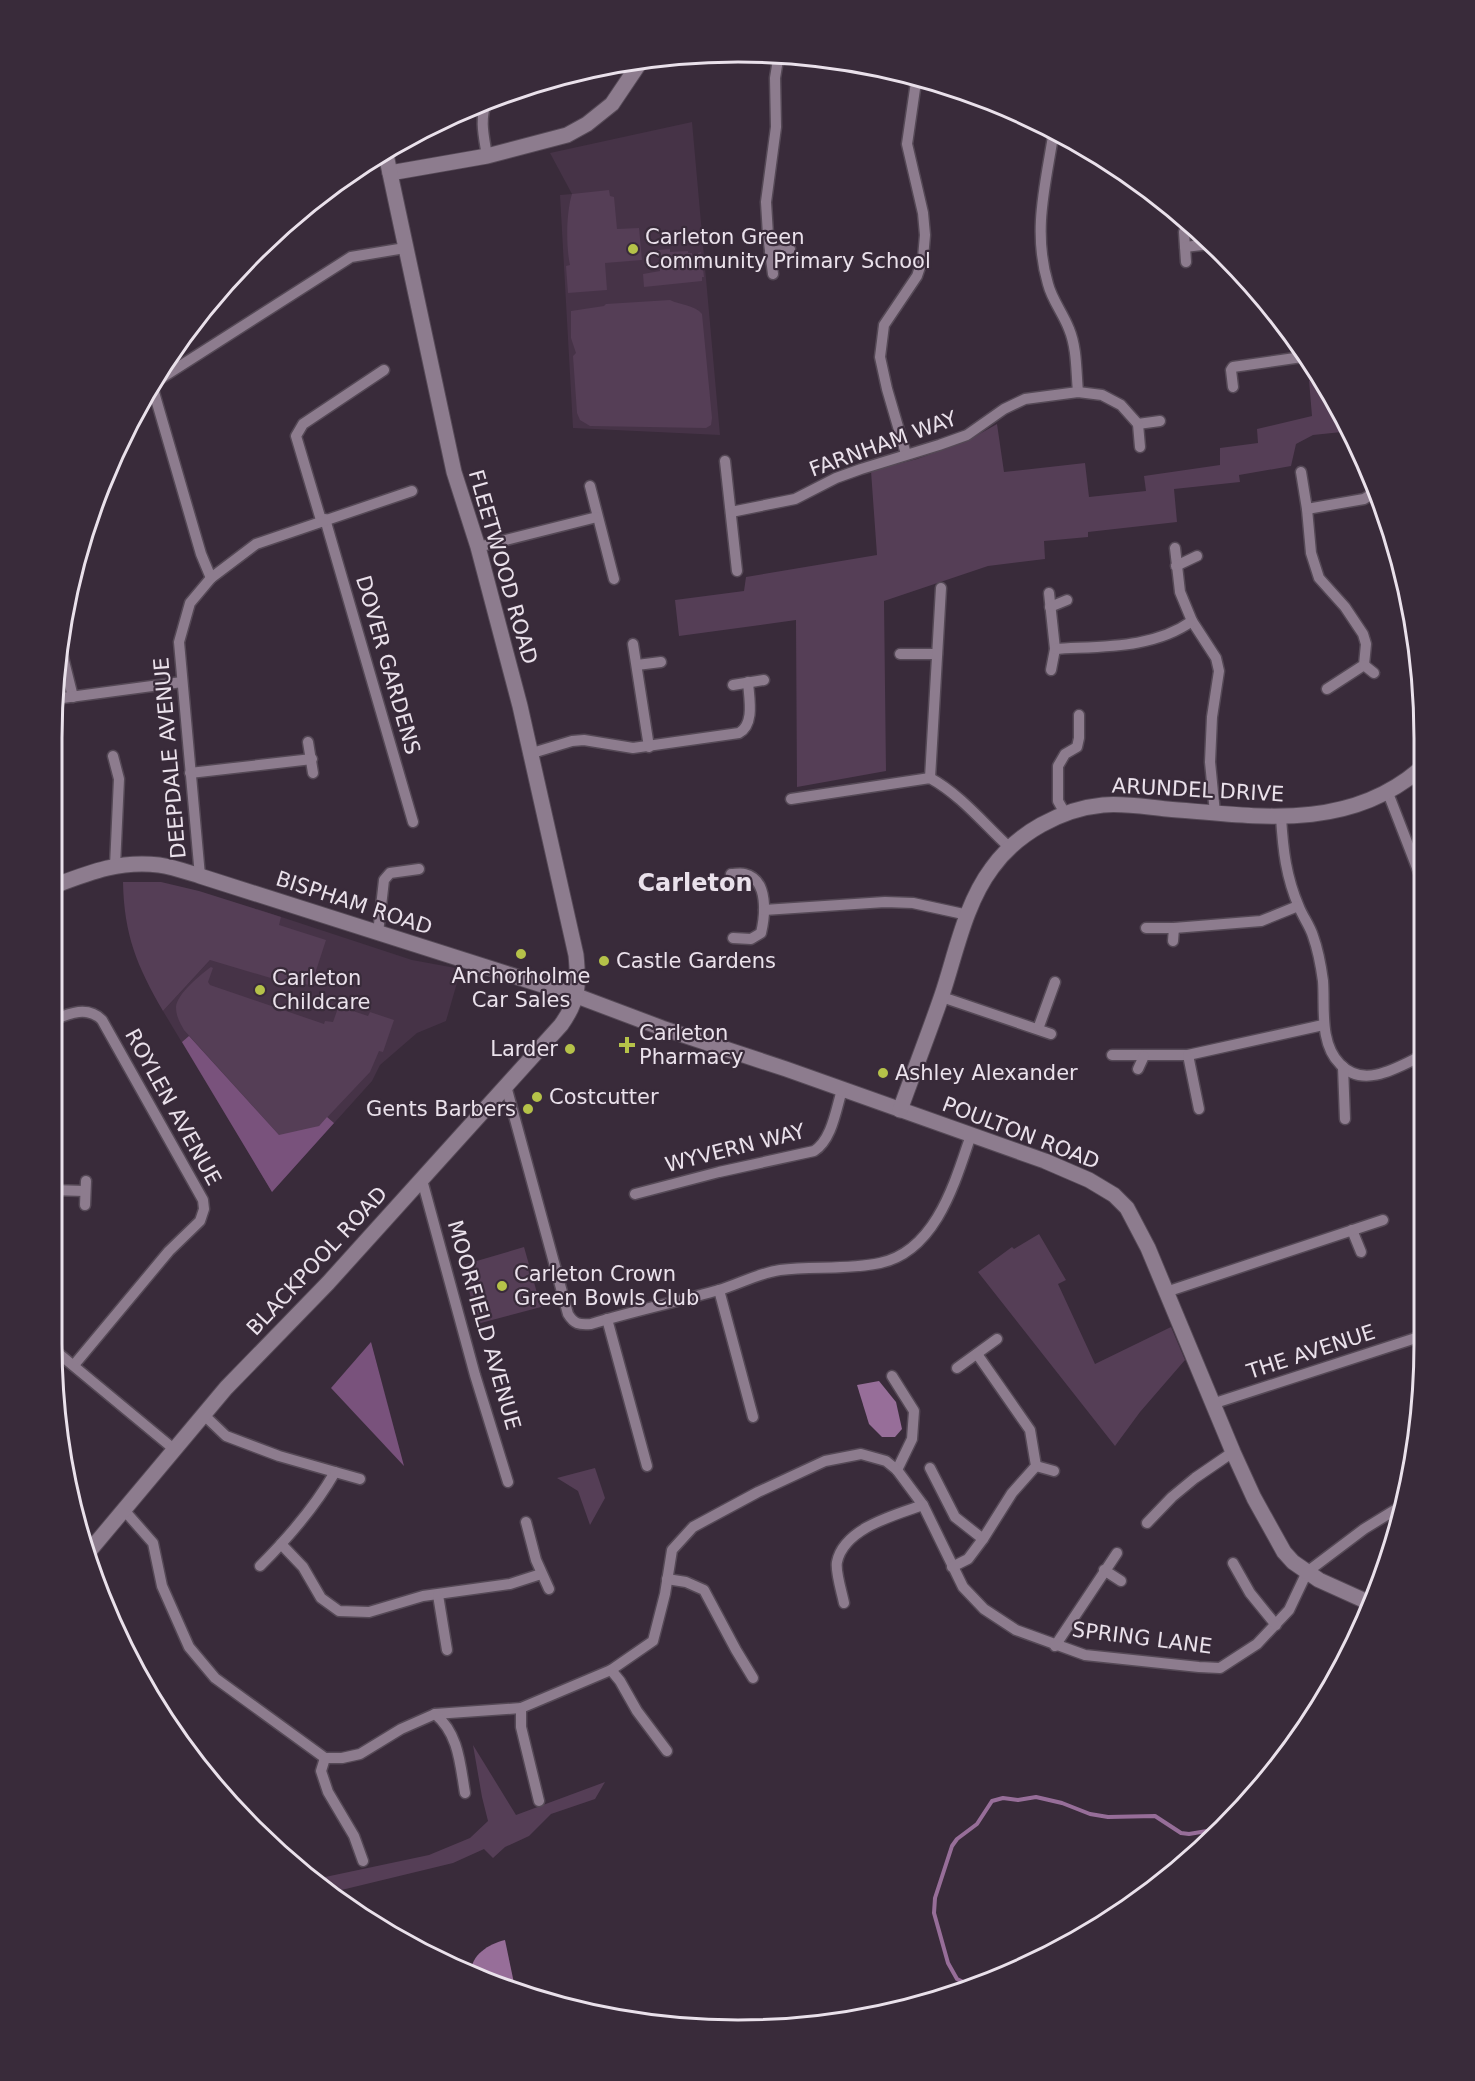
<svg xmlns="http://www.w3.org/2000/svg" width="1475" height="2081" viewBox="0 0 1475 2081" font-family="'DejaVu Sans',sans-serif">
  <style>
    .built { fill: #463347 }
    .green { fill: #553e56 }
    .forest { fill: #79527c }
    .water { fill: #976e99 }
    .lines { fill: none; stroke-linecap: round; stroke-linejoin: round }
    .stream { stroke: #976e99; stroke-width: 4 }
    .street-casing { stroke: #554956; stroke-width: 13 }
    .secondary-casing { stroke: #554956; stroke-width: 17 }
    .street { stroke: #8d7c8e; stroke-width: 10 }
    .secondary { stroke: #8d7c8e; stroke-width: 15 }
    .poi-dot { fill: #b5c249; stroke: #392b3a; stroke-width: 2 }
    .labels { text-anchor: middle; stroke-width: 4.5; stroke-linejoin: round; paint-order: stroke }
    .poi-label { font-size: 21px; fill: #eae1eb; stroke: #392b3a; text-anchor: start }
    .street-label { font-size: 21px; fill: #eae1eb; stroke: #392b3a }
    .quarter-label { font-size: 24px; font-weight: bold; fill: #eae1eb; stroke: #392b3a }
    .rim { fill: none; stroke: #eae1eb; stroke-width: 3 }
  </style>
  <rect width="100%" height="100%" fill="#392b3a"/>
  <g class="built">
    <path d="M692 122 720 435 573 428 560 195 572 194 550 153Z"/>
    <path d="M257 909 412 960 461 969 446 1021 417 1033 380 1065 372 1081 272 1192 163 1011Z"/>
  </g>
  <g class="green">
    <path d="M609 190 610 196 614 197 617 229 639 228 642 260 605 263 607 290 568 293 566 266 570 265C566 247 566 213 572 194Z"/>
    <path d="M670 249V252L688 251V253H692L693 263H699L698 253 701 252 704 277H702V281L644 287 643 274 660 271 658 250Z"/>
    <path d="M670 300C680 305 695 305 702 314L712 418 711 425 706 428 590 426 580 420 577 413 573 356 576 353 571 338V311L604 306 606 304Z"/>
    <path d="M1309 380 1314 385 1320 384 1351 431 1313 435 1296 444 1291 466 1239 475 1240 482 1174 489 1177 522 1088 532V537L1044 541 1045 559 988 566 884 601 886 771 797 787 796 620 679 636 675 600 744 591 746 577 877 555 871 471 917 459 967 441 997 424 1004 472 1085 463 1089 497 1146 491 1144 476 1220 465V448L1258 443 1257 429 1312 416Z"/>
    <path d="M123 882H161L199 891 281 917 279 925 326 940 311 986 300 982 299 984 297 983V981L286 978 284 982 210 960 163 1011C137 966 124 935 123 882Z"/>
    <path d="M211 967 213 968 208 982 210 985 324 1024 325 1021 333 1022 338 1008 334 1007 335 1005 368 1016 370 1012 394 1020 383 1052 379 1051 370 1072 319 1126 287 1137 279 1135 184 1030C180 1023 176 1016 176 1007 177 994 200 975 211 967Z"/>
    <path d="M1039 1234 1066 1280 1058 1284 1095 1364 1171 1327 1185 1360 1140 1412 1115 1446 978 1272 1012 1247 1014 1249Z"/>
    <path d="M524 1247 541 1307 477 1324 463 1265Z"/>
    <path d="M595 1468 605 1498 590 1525 578 1491 557 1478Z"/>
    <path d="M473 1745 516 1815 605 1782 595 1799 551 1814 529 1836 505 1847 493 1858 484 1849 453 1863 329 1893 311 1880 429 1855 470 1838 488 1821 482 1797Z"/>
  </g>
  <g class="forest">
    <path d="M189 1036 279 1135 319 1126 327 1117 334 1123 272 1192 182 1042Z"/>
    <path d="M371 1342 404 1466 331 1388Z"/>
  </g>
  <g class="water">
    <path d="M879 1381 896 1402 902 1429 895 1437H882L869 1424 857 1385Z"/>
    <path d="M505 1940 515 1988 471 1976C469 1956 488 1944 505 1940Z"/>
  </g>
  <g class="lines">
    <path class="stream" d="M967 1984 957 1979 948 1963 934 1913 935 1898 952 1846 957 1839 977 1824 992 1801 1003 1798 1018 1800 1036 1797 1062 1803 1090 1814 1108 1817 1155 1816 1181 1833 1189 1834 1219 1829"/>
    <defs>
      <g id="street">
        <path d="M1054 130C1046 183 1032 230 1048 284 1052 300 1063 313 1069 329 1077 348 1076 371 1078 392"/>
        <path d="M487 156C484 137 479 119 487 101"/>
        <path d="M1184 232 1186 262"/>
        <path d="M1185 247 1210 244"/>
        <path d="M770 252 790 249"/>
        <path d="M773 274 768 235 766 202 776 127 775 78 779 53"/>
        <path d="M151 382 201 554 211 578"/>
        <path d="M152 384 351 257 405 248"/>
        <path d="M1233 387 1231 370 1233 367 1302 357"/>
        <path d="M1138 424 1160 421"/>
        <path d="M906 454 887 389 880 357 884 325 917 276 923 258 925 235 923 213 907 144 917 75"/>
        <path d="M725 461 737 571"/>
        <path d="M1301 472 1307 509 1311 553 1319 578 1345 607 1363 634 1366 644 1364 665 1327 689"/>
        <path d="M590 486 614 579"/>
        <path d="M1307 509 1364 499 1375 492"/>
        <path d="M731 512 795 499 836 478 861 469 939 445 967 435 1004 409 1025 399 1078 392 1102 395 1121 405 1138 424 1140 447"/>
        <path d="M325 519 413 822"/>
        <path d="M321 520 296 436 303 424 384 370"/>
        <path d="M478 547 597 517"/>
        <path d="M1175 548 1180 592 1192 621 1216 658 1219 671 1212 717 1210 762 1215 813"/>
        <path d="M1176 566 1197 556"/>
        <path d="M1049 593 1055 649 1051 670"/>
        <path d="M1050 607 1067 600"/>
        <path d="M633 644 649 747"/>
        <path d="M60 645 73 697"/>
        <path d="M1055 649C1101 646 1153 649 1192 621"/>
        <path d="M900 654H937"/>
        <path d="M637 665 661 662"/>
        <path d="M1364 665 1374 673"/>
        <path d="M733 685 764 680"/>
        <path d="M55 699 182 682"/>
        <path d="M308 742 313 773"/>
        <path d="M529 754 572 741 584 740 633 748 739 733C755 724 749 698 748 682"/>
        <path d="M113 756 119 779 115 866"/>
        <path d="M190 773 312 759"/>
        <path d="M930 778 941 588"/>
        <path d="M1388 793 1419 873"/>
        <path d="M791 799 930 778C961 795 984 824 1009 847"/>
        <path d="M1066 815 1058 801V766L1065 754 1077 747 1079 738V715"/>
        <path d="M1281 817C1283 850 1286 877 1299 907 1303 917 1310 926 1313 936 1318 950 1321 966 1323 981 1325 1007 1319 1043 1340 1064 1363 1089 1397 1068 1421 1056"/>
        <path d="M731 874C735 874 741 873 745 874 769 880 765 916 761 933L751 939 733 938"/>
        <path d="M200 876 179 642 190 603 211 578 256 544 412 491"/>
        <path d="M764 910 885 902 913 903 968 915"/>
        <path d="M1146 928H1174L1261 921 1298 906"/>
        <path d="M378 933 384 880 390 873 419 869"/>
        <path d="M1173 941 1174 928"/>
        <path d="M942 997 1051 1034"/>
        <path d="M51 1021C68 1014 87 1005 102 1020L203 1200 204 1209 200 1221 169 1251 74 1365"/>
        <path d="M1038 1029 1055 982"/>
        <path d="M1112 1055H1188L1323 1025"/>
        <path d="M1188 1055 1199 1109"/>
        <path d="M1343 1067 1345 1119"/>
        <path d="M1138 1069 1144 1056"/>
        <path d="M506 1086 568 1314C574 1324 579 1325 591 1324 633 1311 676 1302 719 1290 739 1284 759 1273 780 1270 813 1266 847 1270 880 1263 936 1251 955 1182 971 1135"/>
        <path d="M422 1180 475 1375 508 1482"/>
        <path d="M51 1190 85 1191"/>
        <path d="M635 1194 719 1172 814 1151C832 1140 836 1109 842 1090"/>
        <path d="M85 1205 86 1181"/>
        <path d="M1352 1230 1361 1252"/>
        <path d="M719 1290 753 1417"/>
        <path d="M1166 1292 1383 1220"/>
        <path d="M607 1319 647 1466"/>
        <path d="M52 1348 175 1450"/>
        <path d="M957 1368 997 1339"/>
        <path d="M892 1376 914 1411 912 1439 897 1470"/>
        <path d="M1212 1404 1422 1336"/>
        <path d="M203 1414 226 1436 279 1456 335 1472C315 1507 288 1538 260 1566"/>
        <path d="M1036 1466 1054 1471"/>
        <path d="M930 1468 955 1517 983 1539"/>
        <path d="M335 1472 360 1479"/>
        <path d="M124 1510 153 1543 162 1586 189 1647 215 1678 325 1758H342L360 1754 401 1729 435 1714 521 1708 611 1670 653 1641 665 1594 672 1550 693 1527 758 1492 825 1461 861 1454 886 1461 897 1470 923 1505 963 1587 984 1609 1016 1630 1085 1655 1199 1667 1220 1668 1257 1644 1289 1610 1307 1572 1364 1529 1403 1505"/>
        <path d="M526 1522 536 1560 549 1589"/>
        <path d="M1147 1523 1172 1497 1195 1478 1233 1452"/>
        <path d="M281 1544 303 1567 321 1598 339 1611 369 1612 423 1596 510 1584 541 1574"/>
        <path d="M1233 1563 1250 1593 1276 1625"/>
        <path d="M952 1567 968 1559 983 1539 1012 1493 1036 1466 1030 1430 977 1354"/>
        <path d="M1104 1570 1121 1581"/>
        <path d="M667 1579 686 1582 704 1590 736 1650 753 1678"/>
        <path d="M438 1595 447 1650"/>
        <path d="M844 1603C842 1593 835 1571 837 1562 844 1528 895 1515 923 1505"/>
        <path d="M1055 1646 1117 1553"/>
        <path d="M611 1670 620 1681 637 1711 667 1751"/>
        <path d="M521 1708V1727L539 1801"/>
        <path d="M435 1714C459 1734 460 1764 465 1793"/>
        <path d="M325 1758 321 1771 328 1792 354 1836 363 1861"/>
      </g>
      <g id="secondary">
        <path d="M390 173 487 156 567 135 587 124 612 104 643 58"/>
        <path d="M51 887C88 873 119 860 159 865 173 867 187 872 200 876L577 996 662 1028 786 1069 1045 1161 1089 1180 1114 1195 1127 1208 1148 1248 1233 1452 1254 1498 1284 1552 1293 1562 1319 1580 1370 1603"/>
        <path d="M900 1110C914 1071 929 1033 942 995 956 953 965 904 992 868 1017 833 1061 809 1103 805 1124 803 1146 807 1167 809 1255 816 1346 832 1419 770"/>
        <path d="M86 1555 226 1388 328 1283 561 1025C579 1000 579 985 576 955L520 706 478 547 454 472 385 150"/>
      </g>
    </defs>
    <use href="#street" class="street-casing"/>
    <use href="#secondary" class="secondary-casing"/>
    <use href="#street" class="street"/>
    <use href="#secondary" class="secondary"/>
  </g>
  <g class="poi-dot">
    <circle cx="633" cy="249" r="6"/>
    <circle cx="521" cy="954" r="6"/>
    <circle cx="604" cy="961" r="6"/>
    <circle cx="260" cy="990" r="6"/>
    <path d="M624 1036h6v6h6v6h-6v6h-6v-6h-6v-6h6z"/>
    <circle cx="570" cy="1049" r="6"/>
    <circle cx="883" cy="1073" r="6"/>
    <circle cx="537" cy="1097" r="6"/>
    <circle cx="528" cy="1109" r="6"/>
    <circle cx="502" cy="1286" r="6"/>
  </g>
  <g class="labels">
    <g class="poi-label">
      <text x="645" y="244">Carleton Green<tspan x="645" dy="24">Community Primary School</tspan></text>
      <text x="616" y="968">Castle Gardens</text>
      <text x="521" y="983" text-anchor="middle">Anchorholme<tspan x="521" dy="24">Car Sales</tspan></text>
      <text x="272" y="985">Carleton<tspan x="272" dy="24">Childcare</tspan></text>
      <text x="639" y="1040">Carleton<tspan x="639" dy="24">Pharmacy</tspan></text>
      <text x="558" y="1056" text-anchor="end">Larder</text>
      <text x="895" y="1080">Ashley Alexander</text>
      <text x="549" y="1104">Costcutter</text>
      <text x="516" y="1116" text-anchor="end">Gents Barbers</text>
      <text x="514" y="1281">Carleton Crown<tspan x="514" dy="24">Green Bowls Club</tspan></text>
    </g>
    <g class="street-label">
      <text transform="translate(883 444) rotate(-20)" y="7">FARNHAM WAY</text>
      <text transform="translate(503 567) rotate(74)" y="7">FLEETWOOD ROAD</text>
      <text transform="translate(388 665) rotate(74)" y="7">DOVER GARDENS</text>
      <text transform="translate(170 758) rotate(-95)" y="7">DEEPDALE AVENUE</text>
      <text transform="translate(1198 790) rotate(3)" y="7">ARUNDEL DRIVE</text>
      <text transform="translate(354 903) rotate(18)" y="7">BISPHAM ROAD</text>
      <text transform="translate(173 1107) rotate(61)" y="7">ROYLEN AVENUE</text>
      <text transform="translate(1021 1133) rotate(21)" y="7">POULTON ROAD</text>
      <text transform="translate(735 1148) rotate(-14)" y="7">WYVERN WAY</text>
      <text transform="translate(317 1261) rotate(-47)" y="7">BLACKPOOL ROAD</text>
      <text transform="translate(484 1325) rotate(74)" y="7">MOORFIELD AVENUE</text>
      <text transform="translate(1311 1352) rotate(-18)" y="7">THE AVENUE</text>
      <text transform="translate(1142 1638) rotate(7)" y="7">SPRING LANE</text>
    </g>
    <g class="quarter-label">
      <text x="695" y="891">Carleton</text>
    </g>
  </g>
  <path d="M0 0H1475V2081H0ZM738 62H738A676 676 0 0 1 1414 738V1344A676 676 0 0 1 738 2020H738A676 676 0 0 1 62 1344V738A676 676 0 0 1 738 62Z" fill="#392b3a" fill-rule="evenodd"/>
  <path class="rim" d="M738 62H738A676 676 0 0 1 1414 738V1344A676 676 0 0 1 738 2020H738A676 676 0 0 1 62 1344V738A676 676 0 0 1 738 62Z"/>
</svg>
